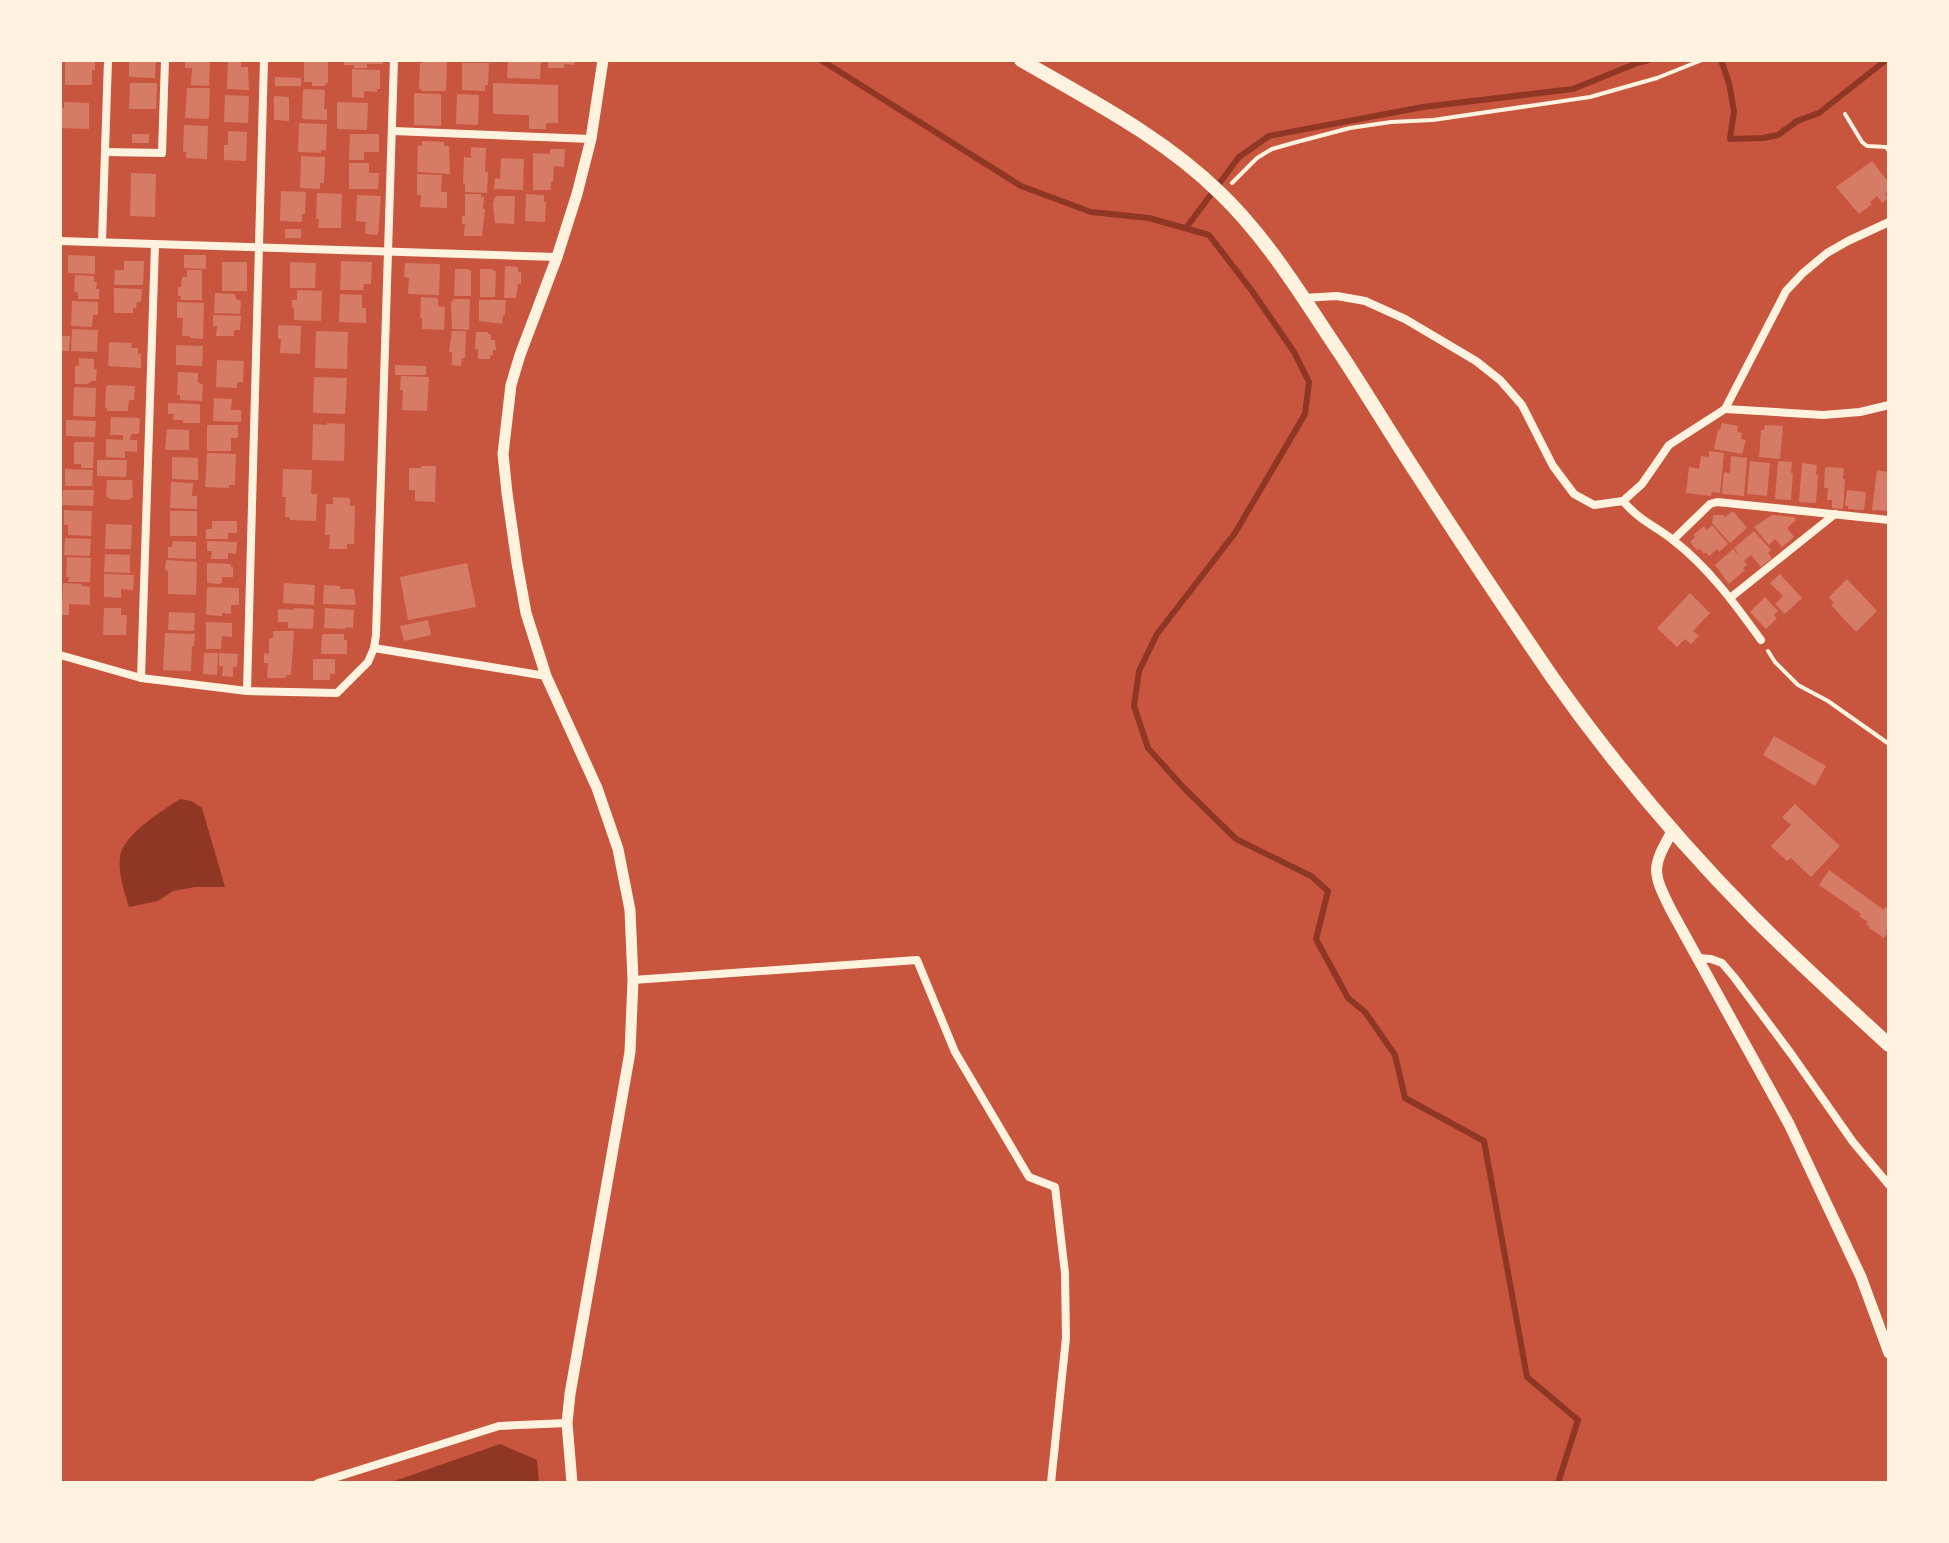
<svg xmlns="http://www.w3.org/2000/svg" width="1949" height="1543" viewBox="0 0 1949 1543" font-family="Helvetica,sans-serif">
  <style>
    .water { fill: #8f3625 }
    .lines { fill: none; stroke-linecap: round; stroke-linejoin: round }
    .stream { stroke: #8f3625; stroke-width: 6 }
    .building { fill: #d67c66 }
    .path { stroke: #fff3e0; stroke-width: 4 }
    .service { stroke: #fff3e0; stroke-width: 4 }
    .minor { stroke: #fff3e0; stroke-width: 8 }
    .tertiary { stroke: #fff3e0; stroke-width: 11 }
    .primary { stroke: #fff3e0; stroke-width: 14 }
  </style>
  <rect width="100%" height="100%" fill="#c8553d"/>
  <g class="water">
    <path d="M180 799 191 801 202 808 225 887H195L173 891 158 901 129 907C124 891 118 874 120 856 124 834 162 811 180 799Z"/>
    <path d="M500 1444 537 1460 539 1483H389Z"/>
  </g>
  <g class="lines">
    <g class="stream">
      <path d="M821 60 1021 186 1091 212 1149 218 1209 235 1252 291 1294 352 1309 382 1305 414 1235 533 1157 634 1139 671 1134 706 1148 748 1183 787 1236 839 1311 876 1328 891 1316 939 1348 998 1365 1012 1395 1055 1405 1098 1484 1141 1527 1377 1578 1420 1558 1483"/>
      <path d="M1721 60 1729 83 1734 111 1730 139 1763 138 1778 135 1797 121 1819 113 1886 60"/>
      <path d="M1186 228 1239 157 1269 136 1423 107 1573 89 1637 63 1649 60"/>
    </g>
  </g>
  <g class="building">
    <path d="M65 60H95V70H92V85H65Z"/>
    <path d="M129 60H156L155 78 129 77Z"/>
    <path d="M185 60H210L209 86 191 85 192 68H185Z"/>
    <path d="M304 60 328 61V83H326L325 86H312V82H304Z"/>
    <path d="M344 60H383V64H367V68H354V65H344Z"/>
    <path d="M423 60 447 61 446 91H421V89H419L420 63H423Z"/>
    <path d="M508 60H541L540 79 507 78Z"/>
    <path d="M548 60H575L574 65 564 64V68H548Z"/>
    <path d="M228 61 241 62V67H248L249 90 227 89Z"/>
    <path d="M462 63H489L488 85H485V91L462 90Z"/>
    <path d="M352 69 380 70V89H377V92L364 91V98L352 97Z"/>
    <path d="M275 77 301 78V86H275Z"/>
    <path d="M130 83H157L156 109H129Z"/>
    <path d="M493 83 558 85V123H546V129H529V115L493 114Z"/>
    <path d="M187 88H210L209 119 185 118Z"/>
    <path d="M303 89 325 90 324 109H327V120L302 119Z"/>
    <path d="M414 93 441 94V126L414 125Z"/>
    <path d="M457 94 479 95 478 125 456 124Z"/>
    <path d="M225 95 249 96 248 123 224 122Z"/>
    <path d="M274 96 289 97V121L274 120Z"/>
    <path d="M64 102 89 103V129L60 128V108H64Z"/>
    <path d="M337 102 368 103 367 130 337 129Z"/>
    <path d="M299 123 327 124 326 150H321V153L298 152Z"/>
    <path d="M184 125 208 126 207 159 186 158V152H183Z"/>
    <path d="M228 131 247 132 246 161 224 160V145H228Z"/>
    <rect x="132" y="134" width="17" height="9"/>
    <path d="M350 134H379V152H364V160H349Z"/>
    <path d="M422 141 444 142V146H449L450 174 417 172 418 145 422 146Z"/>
    <path d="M471 147 486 148 485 172H488L487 193 465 192V184H463L464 157 471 158Z"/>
    <path d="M550 149H565L564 167 554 166 553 182H551V190H533V153L550 154Z"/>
    <path d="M301 156 325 157 324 183H320V189L300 188Z"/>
    <path d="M501 158 524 159 523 190 494 189 495 178 500 179Z"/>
    <path d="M1872 161 1889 183V191L1885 194 1888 198 1882 203 1877 196 1870 202 1872 204 1859 214 1836 187Z"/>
    <path d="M349 163H369V173H379L378 189H349Z"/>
    <path d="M131 173 156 174 155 217 130 216Z"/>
    <path d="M417 174 442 175 441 192H447V208L420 207 421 195H417Z"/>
    <path d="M281 191 306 192 305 214H302V222L280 221Z"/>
    <path d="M317 193 342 194 341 228H318L319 219H316Z"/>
    <path d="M465 194H481V197H484L483 209H485L482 236H464L465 224H462V216H465Z"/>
    <path d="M526 194 544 195V202H546L545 222 525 221Z"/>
    <path d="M357 195 381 196 378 235 365 234 366 222 356 221Z"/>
    <path d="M498 196H515L514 224 495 223 493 204 495 197Z"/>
    <rect x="285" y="229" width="16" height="9"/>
    <path d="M68 255 95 256V274L68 273Z"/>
    <path d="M184 255H206V269L184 268Z"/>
    <path d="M124 261H144L143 285H114L115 270H124Z"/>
    <path d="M341 261 372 262 371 284H364L363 290H340Z"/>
    <rect x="222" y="262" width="25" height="29"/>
    <path d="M290 262 316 263 315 288H290Z"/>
    <path d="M405 263 440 264 439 295 408 294 409 278 404 277Z"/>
    <path d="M505 266 518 267V272H521V284H518L516 298H504Z"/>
    <path d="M455 269H468L471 271V296H454Z"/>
    <path d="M480 269H493V271H496L495 297H480Z"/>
    <path d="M187 270H202V300H180L181 296H178V287H181L182 277H187Z"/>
    <path d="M75 275 94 276V282H97L96 289H99V299H78V293L74 291Z"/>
    <path d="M114 288 142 289 141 302H137L136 308H133V313H114Z"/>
    <path d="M297 290 322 291 321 321 294 320V308L292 307V300H297Z"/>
    <path d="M215 293 235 294 236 299 241 301 240 314 214 313Z"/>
    <path d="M340 294 362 295V308H366V323L339 322Z"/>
    <path d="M421 297 438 298V306L445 307 444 330 422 329V318H420Z"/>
    <path d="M453 299H470L469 330 452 329 451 301 453 302Z"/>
    <path d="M479 300H506L505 315H503L502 324 479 321Z"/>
    <path d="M72 301 98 302V315H93L92 327 71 326Z"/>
    <path d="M177 302 204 303 203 339 190 338V336H182L183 318H177Z"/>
    <path d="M213 315 241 316 240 330H234V336H216L217 326H213Z"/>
    <path d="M278 325 301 326 300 354 280 353 281 339H278Z"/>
    <path d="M72 329 98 330 97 352 71 351Z"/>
    <path d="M316 331 348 332 347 369 315 368Z"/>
    <path d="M452 331H466L465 358H462L461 366 452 365V352H449Z"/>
    <path d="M476 332H488V334H491V340H495L496 350H493V355H490V359H478V349H475Z"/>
    <path d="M60 336H70L69 351H60Z"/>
    <path d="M109 342 132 343 131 348H138V354H141V368L108 366Z"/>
    <path d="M176 345 203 346 202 366 176 365Z"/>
    <path d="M79 358 94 359V369H97L96 381H91L88 384H75V366H79Z"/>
    <path d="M217 360 244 361 243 382H237V388L216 387Z"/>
    <path d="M395 365 426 366V375H395Z"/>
    <path d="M178 372 198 373V383L203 384 202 401 180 400V395H177Z"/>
    <path d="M401 376 429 377 427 411 402 410 403 390H400Z"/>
    <path d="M314 377 347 378 345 414 313 413Z"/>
    <path d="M108 385 135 386 134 400H129L128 411H107V408H105L106 386Z"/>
    <path d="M74 387 96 388 95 417 73 416Z"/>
    <path d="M214 398 232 399 231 410H241V422L213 421Z"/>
    <path d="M168 403 200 404V423H183V420H173L174 414H168Z"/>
    <path d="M111 417 140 418 139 434H131L130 440H137V452L125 451V458L106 457V439L123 440V435H110Z"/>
    <path d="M66 420 96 421 95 437 66 436Z"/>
    <path d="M327 423 345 424 344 461 312 460 313 424 327 425Z"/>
    <path d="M1722 423 1738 426 1737 432 1742 433 1741 439 1746 440 1742 454 1714 449 1718 429 1720 430Z"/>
    <path d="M207 425H238V438H231V451H207Z"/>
    <path d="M1765 425 1783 426 1780 459 1759 457 1761 430H1764Z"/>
    <path d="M167 429 189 430V450H165Z"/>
    <path d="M74 442H94L93 468H81V464H74Z"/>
    <path d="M1709 451 1724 453 1720 493 1712 492 1711 496 1686 493 1689 467 1699 469 1701 456 1709 457Z"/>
    <path d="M207 453 236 454 235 485H229V488L205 487Z"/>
    <path d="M1731 456 1747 458 1744 496 1722 494 1724 472 1730 473Z"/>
    <path d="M172 457 198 458V480L172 479Z"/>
    <path d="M97 460H127L126 477 97 476Z"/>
    <path d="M1750 461 1770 463 1767 496 1747 494Z"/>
    <path d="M1778 461 1792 462 1791 473H1793L1791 500 1775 499Z"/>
    <path d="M1802 463 1817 465 1816 475H1818L1816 503 1799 502Z"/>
    <path d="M421 466H436L435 502 415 501V490H409V468H421Z"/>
    <path d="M1827 467 1844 468 1843 479H1845L1843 509 1832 508V500H1827L1828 488H1824L1825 468Z"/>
    <path d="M65 469 93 470 92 486H65Z"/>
    <path d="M283 469 312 470 311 494H317L316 521 290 520V517H285L286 497H282Z"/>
    <path d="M1877 470 1889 472V511L1872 510Z"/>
    <path d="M107 480H132L133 497 128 500 110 499 106 496Z"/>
    <path d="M171 482 193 483 192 496H197V509L170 508Z"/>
    <path d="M63 490H94L93 506 62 505Z"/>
    <path d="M1847 490 1866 492 1864 510 1848 509V506H1845Z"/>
    <path d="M333 497 350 498V506H355L354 544H347V549H329L330 535H325L326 504H333Z"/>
    <path d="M64 510 92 511 91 536 68 535V525H64Z"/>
    <rect x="170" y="511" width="27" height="25"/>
    <path d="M1733 511 1747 528 1730 543 1712 523 1713 515H1724L1725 517Z"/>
    <path d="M1772 515 1794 517 1796 520 1787 528 1794 537 1782 547 1775 539 1769 545 1754 527Z"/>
    <path d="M212 521H237V533H228V539H206V529H212Z"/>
    <path d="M106 524 132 525 131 549H105Z"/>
    <path d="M1712 525 1728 544 1719 552 1717 549 1709 556 1706 552 1704 554 1700 549 1697 550 1690 542 1695 537 1693 535 1704 526 1707 530Z"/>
    <path d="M1754 531 1771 550 1768 553 1772 558 1761 567 1751 555 1744 561 1747 565 1743 568 1745 570 1729 584 1715 565 1733 549 1742 559 1734 548Z"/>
    <path d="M65 538 91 539 90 556 64 555Z"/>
    <path d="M173 541 196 542V559L168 558V547H172Z"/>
    <path d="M207 541 237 542 236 554 228 553V559H211L212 551H207Z"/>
    <path d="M105 554 130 555V573L104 572Z"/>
    <path d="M67 557 91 558 90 582H68L69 577H66Z"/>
    <path d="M166 560 197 562 196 595 168 594V571L165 570Z"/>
    <path d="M207 563 231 564V567H233V577H222V583L219 584 207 583Z"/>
    <path d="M467 563 476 607 408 620 400 577Z"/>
    <path d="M104 574 134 575 133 590 121 589V598L104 597Z"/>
    <path d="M1780 574 1802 598 1785 614 1775 604 1783 596 1770 583Z"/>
    <path d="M1847 579 1877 611 1856 632 1831 605 1834 603 1829 597Z"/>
    <path d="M63 583 82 584V586L90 587V605L69 604V615H60V605H62Z"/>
    <path d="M284 583 315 585 314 605 283 603Z"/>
    <path d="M324 585 340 586V589H354L356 605 323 604Z"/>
    <path d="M207 587 239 588V605H231V614L222 613V616L206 615Z"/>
    <path d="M1690 593 1710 613 1693 631 1699 636 1691 644 1685 639 1677 647 1657 628Z"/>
    <path d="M1765 597 1778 611 1774 615 1777 618 1766 629 1750 612Z"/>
    <path d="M104 608H121V615H127L126 635H103Z"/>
    <path d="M294 608 314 609 313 629 288 628V622H278V609L294 610Z"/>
    <path d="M325 608 354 610 353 628 346 627 345 629 324 628Z"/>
    <path d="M169 612 195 613 194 631 168 630Z"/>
    <path d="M428 620 431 635 404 641 400 626Z"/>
    <path d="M206 622 232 623V637L222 636 221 649H206Z"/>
    <path d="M273 631H294L291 675H286V678H267L268 663H264V653L269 654V638H273Z"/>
    <path d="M165 633 195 634 194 646H192L191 671 163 670Z"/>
    <path d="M322 634H344V640H347V654H321Z"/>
    <path d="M204 653H218L217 675 203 674Z"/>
    <path d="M219 653 238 654 237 667H233V677L222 676 223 666H219Z"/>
    <path d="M313 659H335V674H330V680H313Z"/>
    <path d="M1774 736 1826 766 1815 786 1763 755Z"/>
    <path d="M1795 804 1840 846 1811 877 1791 858 1787 861 1771 846 1791 825 1782 817Z"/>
    <path d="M1829 870 1884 910 1885 907 1889 910V926L1886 931 1888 932 1884 938 1869 928 1870 927 1866 924 1868 922 1859 916 1861 914 1819 885Z"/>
  </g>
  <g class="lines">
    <g class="path">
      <path d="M1232 183 1257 158 1272 149 1293 143 1350 128 1391 122 1433 120 1590 97 1657 78 1702 60"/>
      <path d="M1768 651 1775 662 1798 685 1828 701 1889 744"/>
    </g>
    <path class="service" d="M1845 114 1862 142 1867 146 1886 147 1889 151"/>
    <g class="minor">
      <path d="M393 131 591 139"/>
      <path d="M105 152 162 153 165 60"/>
      <path d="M60 241 557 257"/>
      <path d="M102 242 108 60"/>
      <path d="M1303 298 1337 296 1365 301 1405 319 1476 361 1500 380 1522 405 1553 466 1574 494 1594 505 1623 501 1642 484 1669 445 1725 409 1786 291 1803 273 1827 253 1848 241 1889 222"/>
      <path d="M1725 409 1823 415 1860 412 1889 405"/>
      <path d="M1623 501C1639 520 1655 526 1673 540 1709 568 1735 604 1761 640"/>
      <path d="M1673 540 1710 504 1717 502 1889 520"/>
      <path d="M1730 598 1835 514"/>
      <path d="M374 648 376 635 394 60"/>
      <path d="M60 655 141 678 247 691 337 693 368 662 374 648 546 676"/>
      <path d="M141 678 155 245"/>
      <path d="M247 691 264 60"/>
      <path d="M1698 958 1711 959 1722 963 1734 977 1792 1055 1853 1142 1889 1185"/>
      <path d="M633 980 917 960 955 1052 1029 1177 1055 1187 1065 1273 1066 1338 1051 1483"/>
      <path d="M318 1483 499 1426 567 1423"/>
    </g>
    <g class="tertiary">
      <path d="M1673 830C1651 868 1652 872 1671 910L1789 1124 1861 1277 1889 1353"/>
      <path d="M572 1483 567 1423 570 1394 630 1052 633 980 630 910 618 849 597 788 546 676 526 613 517 563 507 493 503 454 511 385 520 355 557 257 577 194 591 139 603 60"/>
    </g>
    <path class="primary" d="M1021 60C1090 100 1163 137 1220 193 1268 239 1303 298 1340 353 1367 394 1392 436 1419 477 1462 544 1507 611 1552 677 1612 762 1680 843 1753 917 1797 961 1843 1003 1889 1045"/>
  </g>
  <rect width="1949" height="1543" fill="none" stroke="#fff3e0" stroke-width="124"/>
</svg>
